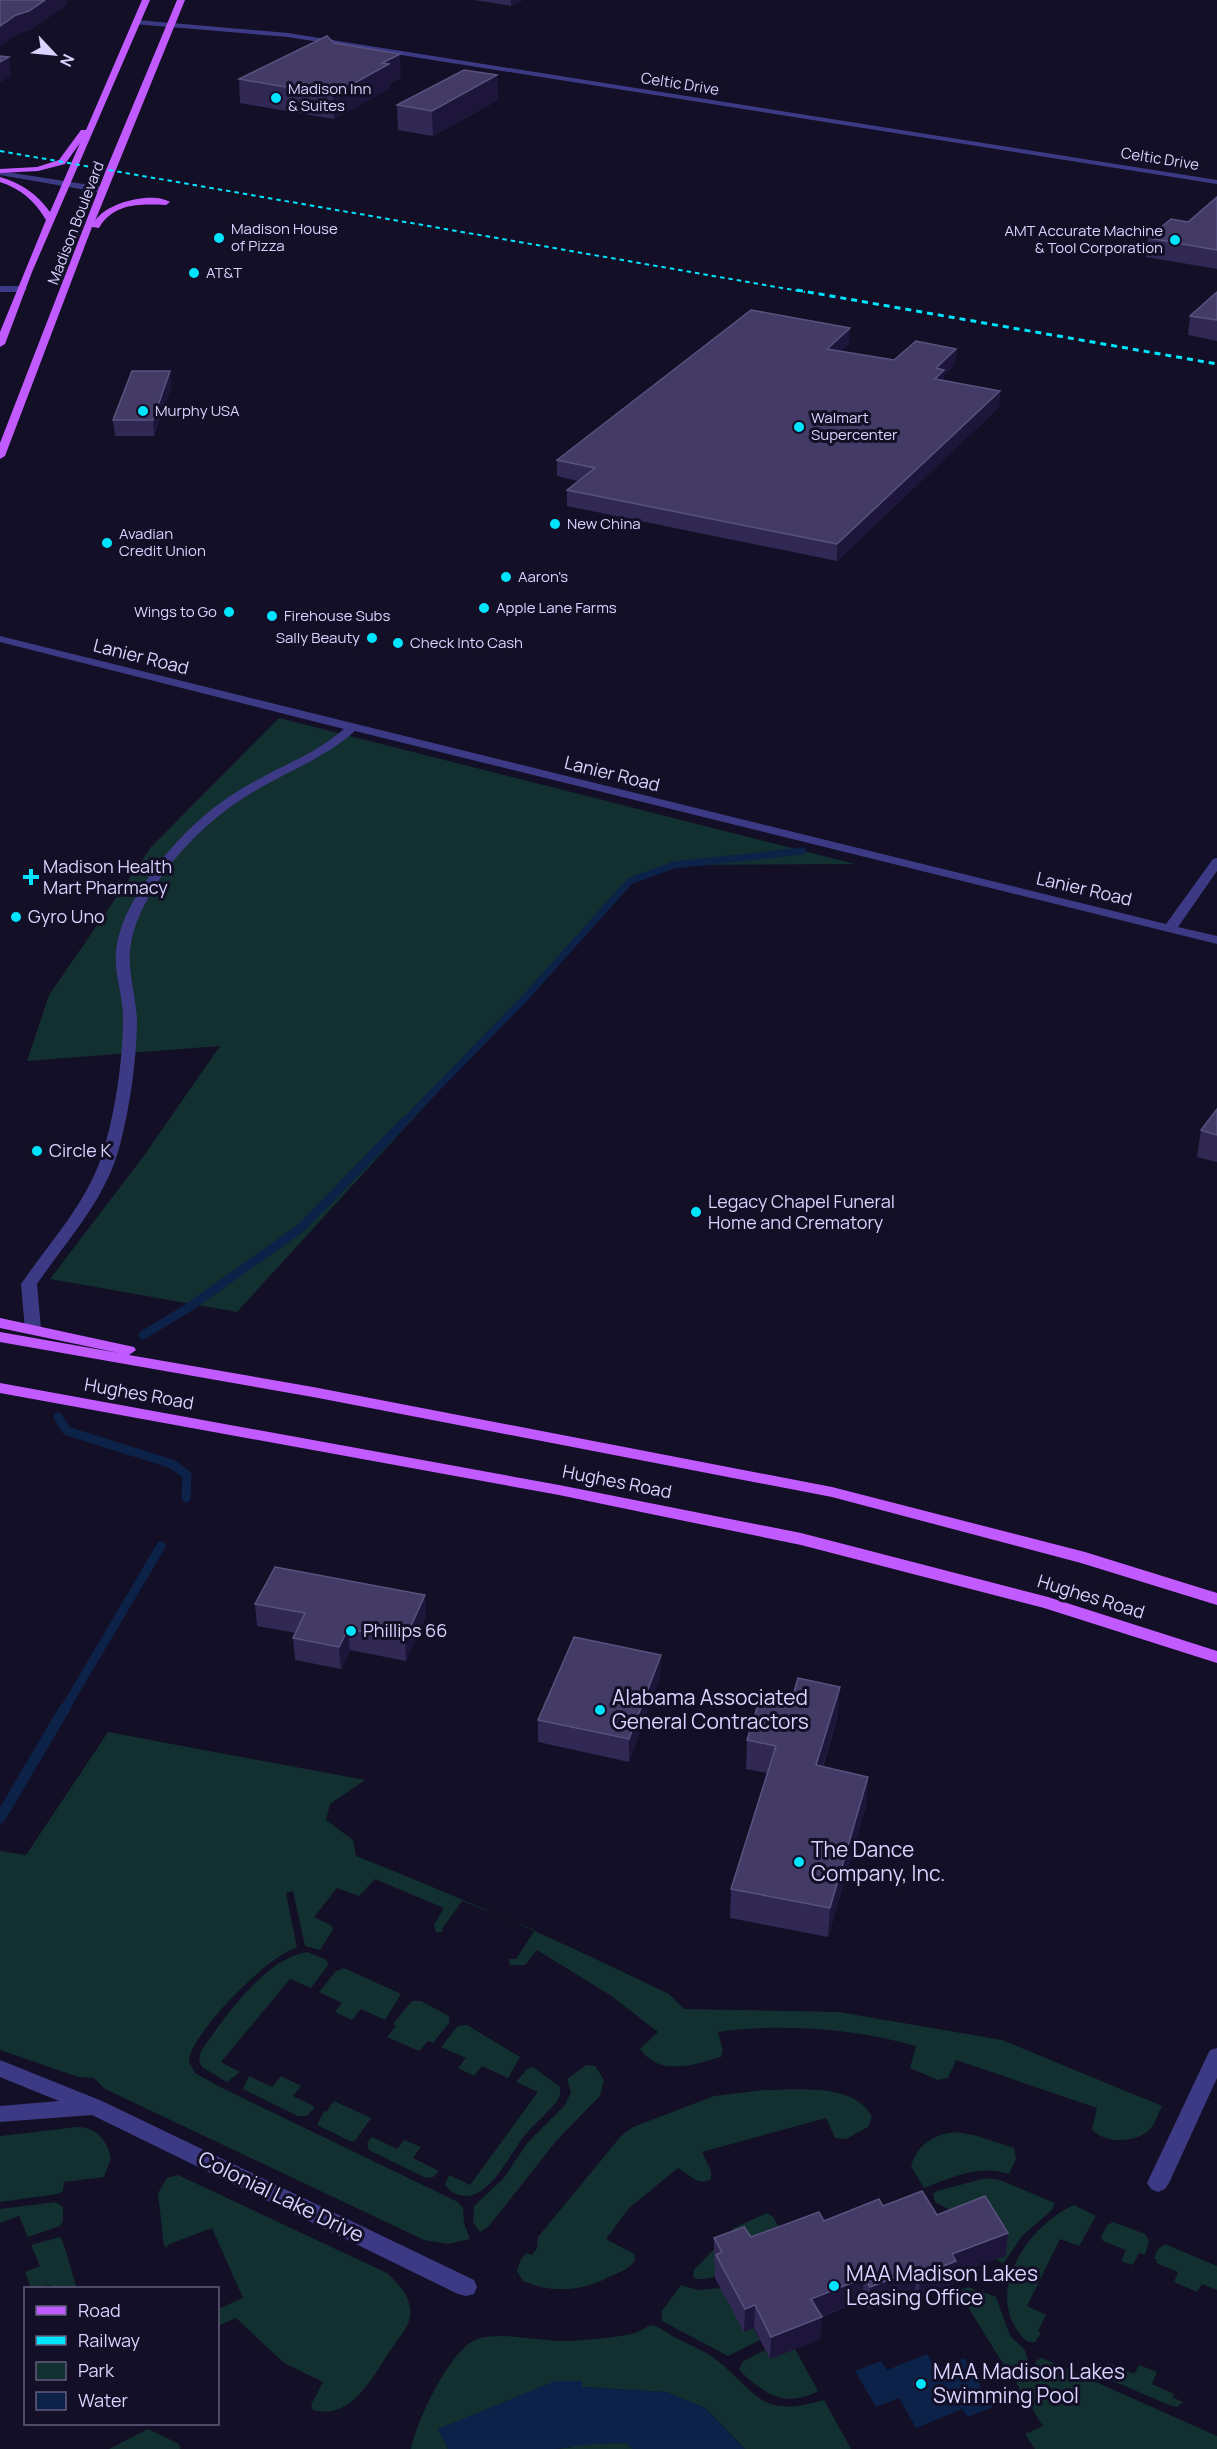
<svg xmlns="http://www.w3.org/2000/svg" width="1217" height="2449" viewBox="0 0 1217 2449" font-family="Manrope,sans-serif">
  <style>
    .green { fill: #12302f }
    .water { fill: #0c2248 }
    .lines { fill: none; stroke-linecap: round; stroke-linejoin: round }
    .stream-far2 { stroke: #0c2248; stroke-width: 7 }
    .stream-far1 { stroke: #0c2248; stroke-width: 9 }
    .stream { stroke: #0c2248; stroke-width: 11 }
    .minor { fill: #3d3a85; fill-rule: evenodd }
    .major { fill: #c25bff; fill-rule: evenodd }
    .rail-far1 { stroke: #00e5ff; stroke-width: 2; stroke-dasharray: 4.5 4; stroke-linecap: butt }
    .rail { stroke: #00e5ff; stroke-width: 3; stroke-dasharray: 6 5; stroke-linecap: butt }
    .wall { fill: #312854 }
    .shaded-wall { fill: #1d163a }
    .building { fill: #433a66; stroke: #5a527e; stroke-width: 1.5 }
    .poi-dot { fill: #00e5ff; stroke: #130f26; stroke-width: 2 }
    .labels { text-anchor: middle; stroke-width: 6; stroke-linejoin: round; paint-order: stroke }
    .far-street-label { font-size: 15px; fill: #d9d4ff; stroke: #130f26 }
    .far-poi-label { font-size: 15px; fill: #d9d4ff; stroke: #130f26; text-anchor: start }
    .street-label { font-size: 18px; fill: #d9d4ff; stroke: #130f26 }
    .poi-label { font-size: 18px; fill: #d9d4ff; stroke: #130f26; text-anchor: start }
    .near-poi-label { font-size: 21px; fill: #d9d4ff; stroke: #130f26; text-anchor: start }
    .near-street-label { font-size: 21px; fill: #d9d4ff; stroke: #130f26 }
  </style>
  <rect width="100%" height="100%" fill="#130f26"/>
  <g class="green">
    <path d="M279 718 855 864 674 865 630 881 237 1312 50 1279 143 1157 220 1046 27 1061 49 995 151 847Z"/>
    <path d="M108 1732 365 1780 330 1804 326 1820 353 1840 356 1856C463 1898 566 1944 669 1994L684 2009 839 2012 1002 2040 1162 2106C1159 2112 1156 2121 1152 2127 1140 2143 1104 2145 1092 2129L1097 2108 956 2060 948 2078 938 2080 910 2068 916 2046C849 2028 786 2023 718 2032L723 2051 721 2057C693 2065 660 2077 640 2049L658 2032 610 1995 537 1950 525 1965H510L509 1959H516L535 1930 462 1901 442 1929 443 1932H436L434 1925 444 1908 375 1879 359 1896 337 1888 314 1917 331 1925 333 1930 320 1950 305 1946 293 1891 286 1893 297 1948C270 1953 188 2036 189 2062L195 2073 220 2087 458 2202 463 2208 464 2223 470 2239 448 2244 424 2240 105 2089 94 2078 78 2077 0 2050V1851L26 1855Z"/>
    <path d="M307 1952 327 1960 328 1965 311 1988 290 1979 221 2062 240 2072 227 2082 202 2067 199 2060 201 2051C224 2018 265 1958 307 1952Z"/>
    <path d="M344 1968 401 1994 385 2020 361 2009 352 2020 335 2012 342 2003 319 1992 336 1971Z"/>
    <path d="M412 2001H421L449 2016V2023L433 2043 428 2041 419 2051 387 2037 396 2026 393 2024Z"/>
    <path d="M467 2025 520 2057 508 2078 482 2066 474 2076 458 2068 466 2058 441 2047 458 2026Z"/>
    <path d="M586 2065 595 2066 604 2080 600 2096 557 2140 489 2226 480 2232 473 2222 474 2206 503 2179 528 2142 565 2105 571 2092 567 2079Z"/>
    <path d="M533 2067 560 2087V2095L557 2101C547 2114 535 2123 525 2135 510 2153 488 2204 459 2195 453 2193 447 2189 445 2184L449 2175 470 2185 538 2092 516 2082 527 2069Z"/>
    <path d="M249 2076 272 2087 281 2076 301 2086 293 2096 315 2107 307 2116H298L243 2089Z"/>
    <path d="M765 2090C797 2090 854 2082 872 2117L868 2127 846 2139 835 2138 826 2118 702 2152 711 2171V2179C697 2187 690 2174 678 2168L629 2208 606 2239 634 2254 635 2260C630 2269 620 2272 611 2276 583 2291 553 2294 523 2281L517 2271 520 2261 526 2253 532 2255 537 2248 538 2237 621 2136 633 2127 714 2096Z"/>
    <path d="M334 2101 371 2118 355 2141H350L317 2125 324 2111 326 2112Z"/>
    <path d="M77 2127C96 2126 108 2142 111 2158L104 2177 64 2182 63 2191 57 2194 0 2202V2136Z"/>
    <path d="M955 2132 974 2135 1014 2148 1016 2159 1009 2174C978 2164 953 2177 924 2188L911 2166C918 2144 933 2135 955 2132Z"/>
    <path d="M372 2137 397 2149 404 2140 421 2147 413 2158 439 2171 433 2177 426 2178 369 2150 367 2143Z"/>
    <path d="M178 2175 387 2273C400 2285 412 2298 410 2316 409 2328 398 2338 392 2348 374 2374 353 2421 313 2410L311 2405 323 2382 284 2363 236 2318 218 2326V2309L243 2298 212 2228 167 2245 168 2248 164 2246 158 2193 167 2178Z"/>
    <path d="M986 2178 1000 2180 1055 2203 1052 2210 1022 2236 1003 2264 996 2259 1005 2256 963 2217 935 2202 933 2194 937 2191Z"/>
    <path d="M56 2202 63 2207V2221L60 2226 28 2237 19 2216 0 2223V2209Z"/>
    <path d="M1074 2205 1096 2216 1079 2246 1060 2239 1027 2306 1046 2315 1038 2331 1041 2333 1035 2342C1025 2343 1022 2337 1017 2330 987 2285 1031 2224 1074 2205Z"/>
    <path d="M767 2213 773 2217 790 2245C774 2252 705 2288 693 2277L694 2270 734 2228Z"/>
    <path d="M1113 2222 1145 2234 1149 2241 1145 2255 1139 2253 1133 2265 1121 2261 1126 2250 1103 2241 1101 2237 1107 2225Z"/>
    <path d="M60 2237C64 2240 73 2278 77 2288H52L50 2285 31 2288 25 2272 40 2266 31 2245Z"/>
    <path d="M1165 2244 1217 2266V2290L1202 2284 1197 2292 1174 2282 1178 2272 1156 2263 1157 2260 1154 2258 1158 2249Z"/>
    <path d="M681 2285 697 2290 721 2288 744 2331 753 2328 760 2340 728 2356 662 2321V2311Z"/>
    <path d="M968 2287 996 2297 1010 2336 1025 2350 1028 2361 1021 2372 1010 2375 958 2291Z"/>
    <path d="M652 2325C661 2327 668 2334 676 2338 693 2346 710 2353 724 2366 763 2402 766 2416 824 2400L851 2449H745L705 2408 666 2392 582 2387 592 2444 626 2443 633 2449H555L573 2447 438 2428 448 2449H411C417 2421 448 2353 475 2340 497 2330 541 2342 567 2341 589 2340 614 2338 635 2333 641 2331 645 2327 652 2325Z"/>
    <path d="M795 2349 818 2391C785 2409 763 2393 739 2370L742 2362 765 2350 770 2359Z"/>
    <path d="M1042 2358 1217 2436V2449H1035L1025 2434 1043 2426 1016 2383 1030 2374 1037 2360Z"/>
    <path d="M1109 2363 1134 2374 1139 2365 1157 2372 1152 2384 1174 2394 1172 2397 1183 2402 1177 2407 1169 2405 1104 2377 1100 2369Z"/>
    <path d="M148 2429 179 2444 180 2449H109Z"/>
  </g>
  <g class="water">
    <path d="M927 2354 936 2369 964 2358 993 2407 968 2417 962 2409 916 2428 899 2398 876 2407 855 2371 881 2361 887 2370Z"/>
    <path d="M555 2381H582V2387L666 2392 705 2408 745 2449H633L625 2443 592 2444 555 2449H448L438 2429Z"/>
  </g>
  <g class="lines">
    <path class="stream-far2" d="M402 1124 524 999 630 881 674 865 802 851"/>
    <g class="stream-far1">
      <path d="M143 1335 188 1308 301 1228 404 1122"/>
      <path d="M58 1417 67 1431 172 1464 187 1475 186 1498"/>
      <path d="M64 1710 161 1546"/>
    </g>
    <path class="stream" d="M0 1818 65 1708"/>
    <g class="minor">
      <path d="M137 20 288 33 1217 180V184L288 37 134 24Z"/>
      <path d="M0 171 103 187 107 190 103 193 0 175Z"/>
      <path d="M0 286H23L27 289 23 292H0Z"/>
      <path d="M0 636 1166 924 1213 859 1217 858V871L1178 927 1217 936V944L355 731C326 757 291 770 258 789 221 810 189 839 164 873 146 899 127 932 130 965 131 985 137 1003 137 1024 136 1064 130 1106 120 1145 106 1199 68 1239 37 1284L41 1329 33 1334 25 1329 21 1284C52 1239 91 1199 105 1145 116 1106 122 1064 123 1024 124 1004 118 986 116 966 113 930 135 895 156 867 184 830 218 800 259 779 288 763 319 751 344 729L0 642Z"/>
      <path d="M1217 2048V2078L1169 2183 1165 2189 1158 2192 1151 2189 1147 2183 1207 2056 1210 2050Z"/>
      <path d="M0 2060 102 2101 474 2280 477 2287 474 2294 466 2296 458 2294 92 2115 0 2122V2106L59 2101 0 2077Z"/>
    </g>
    <g class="major">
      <path d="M142 0H150L32 272 5 344 0 347V332L46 220C35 201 21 189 0 182V177C21 183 37 194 50 212L80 143 65 164 38 171 0 173V169L37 167 59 160 81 130H86Z"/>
      <path d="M177 0H185L95 221C106 202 153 191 170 202L166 205C139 204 114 203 99 228L92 227 5 456 0 459V443L106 170Z"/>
      <path d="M0 1318 134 1347 136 1350 129 1355 313 1387 832 1487 1085 1552 1217 1593V1605L1081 1563 832 1497 313 1397 0 1342V1332L119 1353 0 1328Z"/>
      <path d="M0 1383 559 1485 801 1533 1048 1597 1217 1651V1663L1044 1608 801 1545 559 1495 0 1393Z"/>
    </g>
    <path class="rail-far1" d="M0 151 805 292"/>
    <path class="rail" d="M797 290 1217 364"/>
  </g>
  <g class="wall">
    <path d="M474 0H523L511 6Z"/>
    <path d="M334 43 401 78 390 83V88L334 119 240 103 239 79Z"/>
    <path d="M497 75 498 100 433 136 398 130 397 105Z"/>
    <path d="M1217 197V269L1146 257 1148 238 1188 222Z"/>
    <path d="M1217 292V341L1188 335 1190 316Z"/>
    <path d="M849 344 841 351 894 360 956 349 955 364 944 375V380L1000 391 999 407 837 561 567 506V490L578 481 557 476V460Z"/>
    <path d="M170 371 171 387 154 436H115L113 420Z"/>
    <path d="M1217 1109V1162L1197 1157 1201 1130Z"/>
    <path d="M255 1604 426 1616 406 1661 350 1650 341 1669 295 1660 293 1638 296 1633 257 1626Z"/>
    <path d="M661 1655 660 1677 629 1762 538 1742V1720Z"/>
    <path d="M838 1715 823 1767 868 1777 866 1806 828 1937 730 1918 731 1889 767 1773 746 1769 747 1740Z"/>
    <path d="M883 2206 937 2215 1008 2233 1006 2255 954 2275V2284L918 2298 915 2292 869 2310 862 2300 822 2317 820 2339 770 2359 754 2328 744 2332 715 2278V2264L714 2261V2238L751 2237Z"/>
  </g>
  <g class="shaded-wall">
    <path d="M45 0H67V5L31 30 18 34 0 46V26L16 15Z"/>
    <path d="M511 0H523L511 6Z"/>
    <path d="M400 54 401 78 390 83V88L334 119 333 95 382 63Z"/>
    <path d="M9 57 11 76 0 83V62Z"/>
    <path d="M497 75 498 100 433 136 432 111Z"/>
    <path d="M850 328 849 344 827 364V349Z"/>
    <path d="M956 349 955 364 944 375 943 385 934 394 936 368Z"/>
    <path d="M170 371 171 387 154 436 153 420Z"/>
    <path d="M1000 391 999 407 837 561V544Z"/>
    <path d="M425 1595 426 1616 406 1661 405 1639Z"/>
    <path d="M348 1629 350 1650 341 1669 339 1647Z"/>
    <path d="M661 1655 660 1677 629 1762V1739Z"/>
    <path d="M840 1687 838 1715 814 1794 816 1765Z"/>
    <path d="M868 1777 866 1806 828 1937 830 1908Z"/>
    <path d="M1008 2233 1006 2255 954 2275V2284L918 2298 921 2275 952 2254Z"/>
    <path d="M917 2269 915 2292 869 2310 870 2287Z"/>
    <path d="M864 2278 862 2300 810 2321 811 2299Z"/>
    <path d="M755 2305 754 2328 744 2332 745 2309Z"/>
    <path d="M822 2317 820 2339 770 2359 771 2337Z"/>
  </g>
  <g class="building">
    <path d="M0 0H45L29 11 16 15 0 26Z"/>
    <path d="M327 36 334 43 400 54 382 63 389 64 333 95 239 79Z"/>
    <path d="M0 56 9 57 0 62Z"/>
    <path d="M464 70 497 75 432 111 397 105Z"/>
    <path d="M1217 197V250L1148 238 1171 219 1188 222Z"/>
    <path d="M1217 292V320L1190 316Z"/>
    <path d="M751 310 850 328 827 349 894 360 916 341 956 349 936 368 944 370 935 379 1000 391 837 544 567 490 595 468 557 460Z"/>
    <path d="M132 371H170L153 420H113Z"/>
    <path d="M1217 1109V1135L1201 1130Z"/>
    <path d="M275 1567 425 1595 405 1639 348 1629 339 1647 293 1638 305 1613 255 1604Z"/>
    <path d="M574 1637 661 1655 629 1739 538 1720Z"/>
    <path d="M798 1678 840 1687 816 1765 868 1777 830 1908 731 1889 776 1746 747 1740 762 1692 792 1699Z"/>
    <path d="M922 2191 937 2215 985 2196 1008 2233 952 2254 956 2261 921 2275 917 2269 870 2287 864 2278 811 2299 822 2317 771 2337 755 2305 745 2309 716 2255 722 2252 714 2238 744 2227 751 2237 819 2212 824 2221 879 2199 883 2206Z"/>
  </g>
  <g class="poi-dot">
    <circle cx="276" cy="98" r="6"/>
    <circle cx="219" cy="238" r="6"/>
    <circle cx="1175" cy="240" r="6"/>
    <circle cx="194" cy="273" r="6"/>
    <circle cx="143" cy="411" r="6"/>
    <circle cx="799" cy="427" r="6"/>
    <circle cx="555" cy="524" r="6"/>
    <circle cx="107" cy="543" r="6"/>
    <circle cx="506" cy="577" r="6"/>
    <circle cx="484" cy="608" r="6"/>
    <circle cx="229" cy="612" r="6"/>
    <circle cx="272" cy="616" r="6"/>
    <circle cx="372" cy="638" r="6"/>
    <circle cx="398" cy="643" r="6"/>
    <path d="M28 868h6v6h6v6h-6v6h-6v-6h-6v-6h6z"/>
    <circle cx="16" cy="917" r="6"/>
    <circle cx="37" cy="1151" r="6"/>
    <circle cx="696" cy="1212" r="6"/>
    <circle cx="351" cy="1631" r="6"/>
    <circle cx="600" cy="1710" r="6"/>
    <circle cx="799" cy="1862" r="6"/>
    <circle cx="834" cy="2286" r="6"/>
    <circle cx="921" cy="2384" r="6"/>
  </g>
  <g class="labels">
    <g class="far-street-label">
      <text transform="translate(680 84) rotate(9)" y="5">Celtic Drive</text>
      <text transform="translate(1160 159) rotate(9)" y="5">Celtic Drive</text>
      <text transform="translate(76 223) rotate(-69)" y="5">Madison Boulevard</text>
    </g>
    <g class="far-poi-label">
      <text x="288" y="94">Madison Inn<tspan x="288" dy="17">&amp; Suites</tspan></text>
      <text x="231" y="234">Madison House<tspan x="231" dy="17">of Pizza</tspan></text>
      <text x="1163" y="236" text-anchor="end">AMT Accurate Machine<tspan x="1163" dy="17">&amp; Tool Corporation</tspan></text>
      <text x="206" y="278">AT&amp;T</text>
      <text x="155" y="416">Murphy USA</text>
      <text x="811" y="423">Walmart<tspan x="811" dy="17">Supercenter</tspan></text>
      <text x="567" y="529">New China</text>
      <text x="119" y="539">Avadian<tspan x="119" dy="17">Credit Union</tspan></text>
      <text x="518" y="582">Aaron's</text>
      <text x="496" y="613">Apple Lane Farms</text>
      <text x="217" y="617" text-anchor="end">Wings to Go</text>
      <text x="284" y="621">Firehouse Subs</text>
      <text x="360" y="643" text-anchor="end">Sally Beauty</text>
      <text x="410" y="648">Check Into Cash</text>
    </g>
    <g class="street-label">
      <text transform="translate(141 657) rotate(14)" y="6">Lanier Road</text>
      <text transform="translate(612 774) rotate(14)" y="6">Lanier Road</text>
      <text transform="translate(1084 889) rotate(13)" y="6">Lanier Road</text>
      <text transform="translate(139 1394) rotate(10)" y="6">Hughes Road</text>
      <text transform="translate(617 1482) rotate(11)" y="6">Hughes Road</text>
      <text transform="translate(1091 1597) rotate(17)" y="6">Hughes Road</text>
    </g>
    <g class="poi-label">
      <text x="43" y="873">Madison Health<tspan x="43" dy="21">Mart Pharmacy</tspan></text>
      <text x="28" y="923">Gyro Uno</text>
      <text x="49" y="1157">Circle K</text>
      <text x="708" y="1208">Legacy Chapel Funeral<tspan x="708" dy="21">Home and Crematory</tspan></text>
      <text x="363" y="1637">Phillips 66</text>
    </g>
    <g class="near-poi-label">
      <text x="612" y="1705">Alabama Associated<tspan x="612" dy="24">General Contractors</tspan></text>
      <text x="811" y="1857">The Dance<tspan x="811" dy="24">Company, Inc.</tspan></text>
      <text x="846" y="2281">MAA Madison Lakes<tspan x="846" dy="24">Leasing Office</tspan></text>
      <text x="933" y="2379">MAA Madison Lakes<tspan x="933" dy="24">Swimming Pool</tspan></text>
    </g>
    <g class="near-street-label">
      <text transform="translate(281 2197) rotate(26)" y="7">Colonial Lake Drive</text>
    </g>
  </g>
  <rect x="24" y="2287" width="195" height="138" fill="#130f26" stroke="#625e7d" stroke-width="1.5"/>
  <rect x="36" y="2306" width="30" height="9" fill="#c25bff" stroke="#625e7d" stroke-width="1.5"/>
  <text x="78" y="2317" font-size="18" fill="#d9d4ff">Road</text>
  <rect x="36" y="2336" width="30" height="9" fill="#00e5ff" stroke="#625e7d" stroke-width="1.5"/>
  <text x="78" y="2347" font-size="18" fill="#d9d4ff">Railway</text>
  <rect x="36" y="2362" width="30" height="18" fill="#12302f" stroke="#625e7d" stroke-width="1.5"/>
  <text x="78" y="2377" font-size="18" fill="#d9d4ff">Park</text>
  <rect x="36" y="2392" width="30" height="18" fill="#0c2248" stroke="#625e7d" stroke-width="1.5"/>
  <text x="78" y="2407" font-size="18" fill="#d9d4ff">Water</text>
  <g transform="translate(54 54) rotate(116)" stroke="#130f26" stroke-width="4.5" paint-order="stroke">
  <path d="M0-4.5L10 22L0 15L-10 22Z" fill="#d9d4ff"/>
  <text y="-9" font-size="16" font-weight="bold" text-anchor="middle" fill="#d9d4ff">N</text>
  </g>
</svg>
